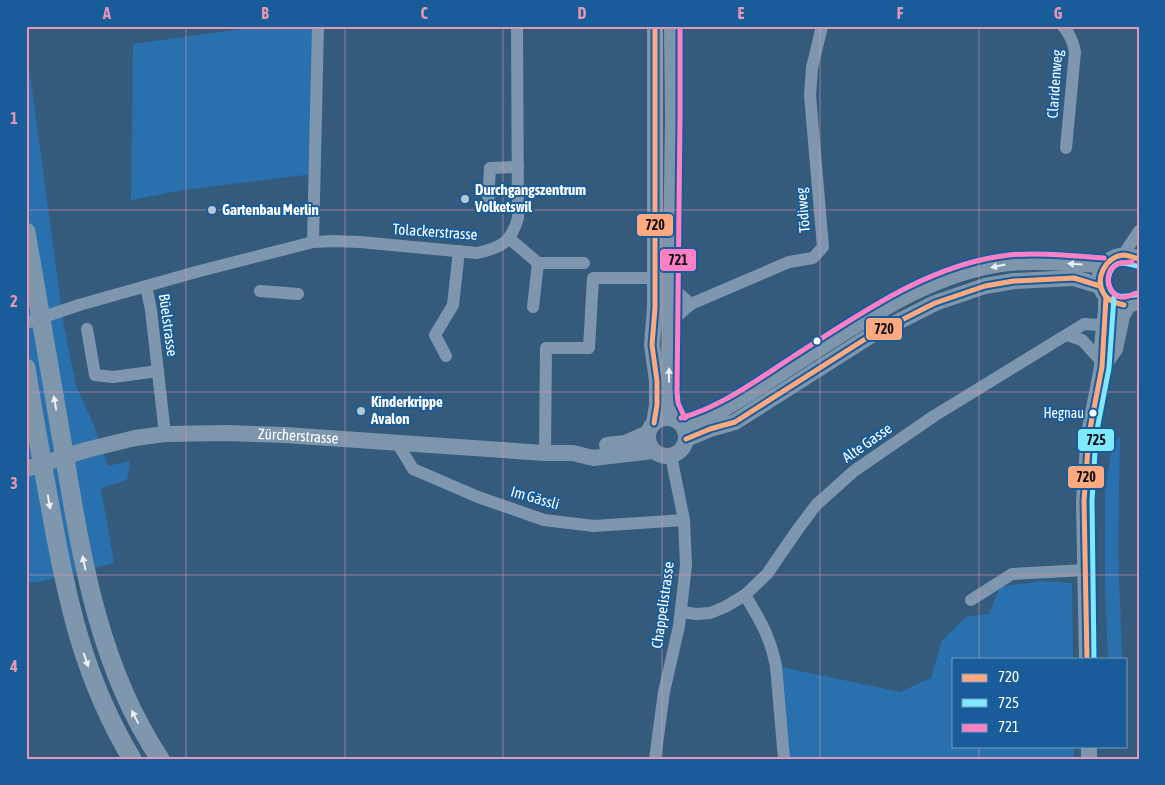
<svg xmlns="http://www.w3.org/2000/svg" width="1165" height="785" viewBox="0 0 1165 785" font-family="'Asap Condensed',sans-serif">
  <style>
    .green { fill: #2971ae }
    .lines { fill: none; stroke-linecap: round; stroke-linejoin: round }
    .minor { stroke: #7f97ae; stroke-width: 12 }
    .major { stroke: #7d96ac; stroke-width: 16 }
    .highway { stroke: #7f97ac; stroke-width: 19 }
    .minor-bridge { stroke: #7f97ae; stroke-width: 12 }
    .major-bridge { stroke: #7d96ac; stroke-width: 16 }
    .bus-1-casing { stroke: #185c99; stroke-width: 9 }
    .bus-2-casing { stroke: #185c99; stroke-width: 9 }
    .bus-3-casing { stroke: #185c99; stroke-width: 9 }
    .bus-1 { stroke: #ffa980; stroke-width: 5 }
    .bus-2 { stroke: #80e8ff; stroke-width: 5 }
    .bus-3 { stroke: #ff80c5; stroke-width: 5 }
    .oneway { fill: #eceff3 }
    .grid { fill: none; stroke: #e497b5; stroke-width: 1; stroke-opacity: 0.55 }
    .poi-dot { fill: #b8c6d1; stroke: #185c99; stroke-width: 2 }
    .bus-dot { fill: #fff; stroke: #185c99; stroke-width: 2 }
    .labels { text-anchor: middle; stroke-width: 4; stroke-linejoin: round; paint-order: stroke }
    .bus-label { font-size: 14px; fill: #fff; stroke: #185c99; text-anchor: end }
    .street-label { font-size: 15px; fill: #fff; stroke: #185c99 }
    .poi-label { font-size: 15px; font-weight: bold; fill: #fff; stroke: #185c99; text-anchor: start }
    .line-badge { stroke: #185c99; stroke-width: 2 }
    .pale-badge-label { font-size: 14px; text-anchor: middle; font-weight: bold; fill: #111 }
    .neatline { fill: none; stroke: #e497b5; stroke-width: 2 }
    .grid-label { font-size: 16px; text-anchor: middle; font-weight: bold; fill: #e497b5 }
  </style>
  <rect width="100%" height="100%" fill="#355b7c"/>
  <g class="green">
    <path d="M264 26H318L314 174 183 190 131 200 133 44Z"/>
    <path d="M26 44 64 327 76 386 93 423 108 466 130 461 127 480 101 488 114 563 39 582 26 583Z"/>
    <path d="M1120 437 1118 548 1122 659H1108L1105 584V495L1112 444Z"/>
    <path d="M1041 581 1072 583 1073 659H954V746H1074V759H784L776 666 900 692 931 678 942 640 966 617 989 614 1000 587Z"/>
  </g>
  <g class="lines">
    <g class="minor">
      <path d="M1063 26C1070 34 1073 41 1075 52L1066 148"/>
      <path d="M488 206 490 168 518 167"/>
      <path d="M510 239 538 263H584"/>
      <path d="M313 242 318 26"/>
      <path d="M1123 255 1139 231"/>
      <path d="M146 286 151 310 165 434"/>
      <path d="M670 286 691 304"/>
      <path d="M260 291 298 294"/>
      <path d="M79 305 196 272 313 242 334 241 360 242 477 253C500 248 511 243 518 218L517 26"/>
      <path d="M533 307 538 263"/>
      <path d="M669 323 691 304 789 262 813 258 823 247 810 95 812 68 822 26"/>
      <path d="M87 329 95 375 113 377 158 371"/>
      <path d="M1067 335 1082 340 1102 362"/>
      <path d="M446 356 435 335 453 305 459 251"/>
      <path d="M398 444 413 469 478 497 544 520 594 526 684 520"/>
      <path d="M545 453 546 348H589L593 278H654"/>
      <path d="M745 595C760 620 770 636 776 666L784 759"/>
      <path d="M971 600 1012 574 1086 570"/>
      <path d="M681 612 697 614 710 613 725 607 745 595 767 574 798 529 816 505 854 471 934 416 1084 324 1099 325"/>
      <path d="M655 759 664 692 679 626 686 565 684 520 671 456"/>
    </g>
    <g class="major">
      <path d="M672 26 673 118 669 391 671 405 678 421"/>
      <path d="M1139 259C1103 242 1083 291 1117 303 1124 306 1132 305 1139 300"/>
      <path d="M1102 367 1115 349 1122 316 1128 305"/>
      <circle cx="667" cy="437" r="19"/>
      <path d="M654 423 657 405V381L652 345 655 308V26"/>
      <path d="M683 425C719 417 760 386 792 366 859 324 928 272 1009 263 1041 260 1072 264 1104 265"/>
      <path d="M686 439 710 429 735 422 870 336 935 303 985 286 1014 281 1074 278 1100 286"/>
      <path d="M607 445 625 443 648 433"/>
      <path id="s1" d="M86 450 135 438 165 434 228 433 285 435 545 453H573L593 458 653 451"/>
      <path d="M1087 659 1084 501 1089 434 1102 367V346L1106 311V297"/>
      <path d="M1089 746V759"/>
    </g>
    <g class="highway">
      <path d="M26 232C39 306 51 380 64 453 82 560 99 667 160 759"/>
      <path d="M26 368C34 416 42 463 51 511 67 601 84 679 132 759"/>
    </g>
    <path class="minor-bridge" d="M26 323 79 305"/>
    <path class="major-bridge" d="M26 469 86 450"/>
    <defs>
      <g id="bus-1">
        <path d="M1124 305C1116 303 1108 301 1104 294 1094 278 1106 257 1123 255 1128 255 1134 258 1139 259"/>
        <path d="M654 423 657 405V381L652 345 655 308V26"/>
        <path d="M686 439 710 429 735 422 870 336 935 303 985 286 1014 281 1074 278 1100 286"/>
        <path d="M1087 659 1084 501 1089 434 1102 367 1106 297"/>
      </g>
      <g id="bus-2">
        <path d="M1135 295C1130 295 1124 297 1119 296 1103 292 1106 265 1121 263 1126 263 1132 265 1137 266"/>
        <path d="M1094 659 1092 501 1096 435 1109 368 1114 297"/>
      </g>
      <g id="bus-3">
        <path d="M680 26V118L677 391 678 403 685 418"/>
        <path d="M1132 262C1126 263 1120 262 1116 265 1102 272 1108 299 1125 297 1128 297 1133 294 1136 293"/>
        <path d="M681 418C723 406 758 379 794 356 860 314 929 264 1009 255 1041 252 1073 256 1104 258"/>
      </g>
    </defs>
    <use href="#bus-1" class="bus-1-casing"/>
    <use href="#bus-2" class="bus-2-casing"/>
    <use href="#bus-3" class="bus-3-casing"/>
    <use href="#bus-1" class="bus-1"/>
    <use href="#bus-2" class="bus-2"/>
    <use href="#bus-3" class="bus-3"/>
  </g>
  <defs><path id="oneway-solid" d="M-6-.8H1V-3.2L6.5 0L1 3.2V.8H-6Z" transform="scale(1.25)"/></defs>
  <g class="oneway">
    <use href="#oneway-solid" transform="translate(1075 264) rotate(-176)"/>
    <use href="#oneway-solid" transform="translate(998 266) rotate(168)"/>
    <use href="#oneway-solid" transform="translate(669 375) rotate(-90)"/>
    <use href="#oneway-solid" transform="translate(55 403) rotate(-100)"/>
    <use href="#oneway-solid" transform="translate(49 502) rotate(80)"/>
    <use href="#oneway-solid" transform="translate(84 563) rotate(-102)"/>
    <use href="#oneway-solid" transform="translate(86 660) rotate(71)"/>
    <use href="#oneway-solid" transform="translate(135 717) rotate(-118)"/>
  </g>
  <path class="grid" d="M186 26V759M345 26V759M503 26V759M662 26V759M820 26V759M979 26V659M26 210H1139M26 392H1139M26 575H1139M979 746V759"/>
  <g class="poi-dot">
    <circle cx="465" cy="199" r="5"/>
    <circle cx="212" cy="210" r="5"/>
    <circle cx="361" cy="411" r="5"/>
  </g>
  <g class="bus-dot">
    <circle cx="817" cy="341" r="4.5"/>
    <circle cx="1093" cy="413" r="4.5"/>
  </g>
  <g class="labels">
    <g class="bus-label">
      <text x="1084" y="418">Hegnau</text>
    </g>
    <g class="street-label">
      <text transform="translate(1055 84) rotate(-86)" y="5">Claridenweg</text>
      <text transform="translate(803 210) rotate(-95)" y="5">Tödiweg</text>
      <text transform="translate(435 232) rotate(4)" y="5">Tolackerstrasse</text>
      <text transform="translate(168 325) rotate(82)" y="5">Büelstrasse</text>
      <text dy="5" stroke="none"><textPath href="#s1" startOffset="214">Zürcherstrasse</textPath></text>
      <text transform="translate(867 443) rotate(-35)" y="5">Alte Gasse</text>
      <text transform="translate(535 498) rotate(16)" y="5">Im Gässli</text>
      <text transform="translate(663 605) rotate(-82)" y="5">Chappelistrasse</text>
    </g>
    <g class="poi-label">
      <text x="475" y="195">Durchgangszentrum<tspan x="475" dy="17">Volketswil</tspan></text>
      <text x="222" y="215">Gartenbau Merlin</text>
      <text x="371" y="407">Kinderkrippe<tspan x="371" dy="17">Avalon</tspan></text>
    </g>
  </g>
  <g class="line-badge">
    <rect x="636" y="213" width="38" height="24" rx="5" fill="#ffa980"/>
    <rect x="659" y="248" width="38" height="24" rx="5" fill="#ff80c5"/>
    <rect x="865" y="317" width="38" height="24" rx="5" fill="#ffa980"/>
    <rect x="1077" y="428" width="38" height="24" rx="5" fill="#80e8ff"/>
    <rect x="1067" y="465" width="38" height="24" rx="5" fill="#ffa980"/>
  </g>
  <g class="pale-badge-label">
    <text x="655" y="230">720</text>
    <text x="678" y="265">721</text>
    <text x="884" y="334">720</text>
    <text x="1096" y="445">725</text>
    <text x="1086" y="482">720</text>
  </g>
  <rect width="1165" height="785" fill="none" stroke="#185c99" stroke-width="55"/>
  <rect x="952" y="658" width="175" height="90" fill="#185c99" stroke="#749dc2"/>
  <rect x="962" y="674" width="25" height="8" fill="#ffa980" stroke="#749dc2"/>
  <text x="998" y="682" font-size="15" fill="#ffffff">720</text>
  <rect x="962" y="699" width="25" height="8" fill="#80e8ff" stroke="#749dc2"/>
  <text x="998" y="708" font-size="15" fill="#ffffff">725</text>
  <rect x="962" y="724" width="25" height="8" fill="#ff80c5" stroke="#749dc2"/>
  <text x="998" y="732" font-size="15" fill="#ffffff">721</text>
  <rect x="28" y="28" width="1110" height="730" class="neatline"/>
  <g class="grid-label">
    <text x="107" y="19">A</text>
    <text x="265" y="19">B</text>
    <text x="424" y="19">C</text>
    <text x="582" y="19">D</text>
    <text x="741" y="19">E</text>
    <text x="900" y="19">F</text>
    <text x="1058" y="19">G</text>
    <text x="14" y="124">1</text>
    <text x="14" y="307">2</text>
    <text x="14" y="489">3</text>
    <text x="14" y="672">4</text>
  </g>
</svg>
